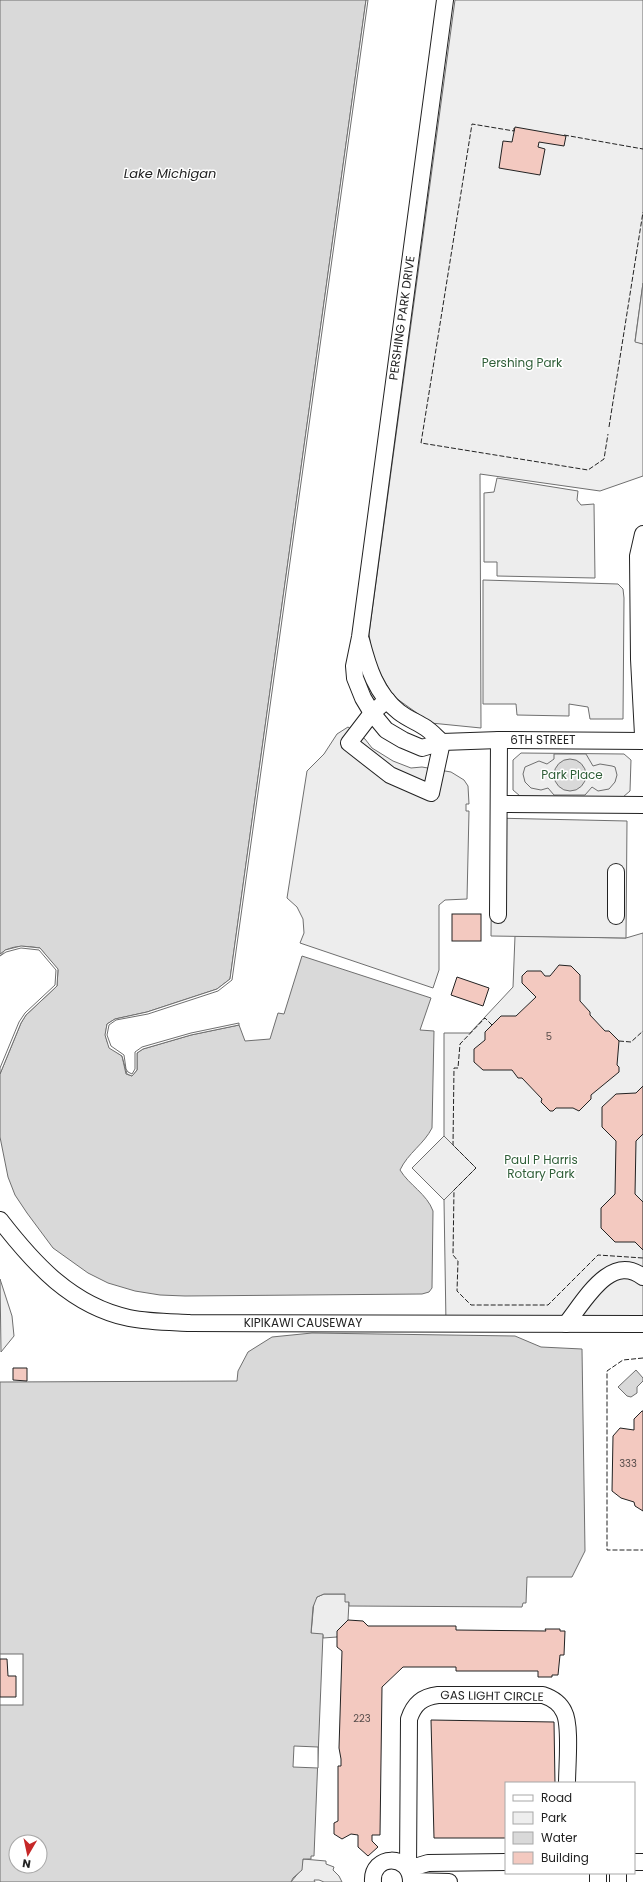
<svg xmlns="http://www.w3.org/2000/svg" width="643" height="1882" viewBox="0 0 643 1882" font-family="Poppins,sans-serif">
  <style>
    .green { fill: #eee; stroke: #6f6f6f }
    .parking { fill: #ededed; stroke: #6f6f6f }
    .water { fill: #d9d9d9; stroke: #6f6f6f; fill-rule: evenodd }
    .pier { fill: #fff; stroke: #6f6f6f }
    .building { fill: #f3c9c0; stroke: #222 }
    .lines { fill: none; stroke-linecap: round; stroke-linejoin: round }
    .minor-casing { stroke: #222; stroke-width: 18 }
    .minor { stroke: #fff; stroke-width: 16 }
    .fence { stroke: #222; stroke-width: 1; stroke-dasharray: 5 2; stroke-linecap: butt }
    .labels { text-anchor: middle; stroke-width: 3; stroke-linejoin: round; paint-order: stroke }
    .number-label { font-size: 10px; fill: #564c4a }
    .street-label { font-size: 12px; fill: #222; stroke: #fff }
    .park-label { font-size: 12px; fill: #2f5e38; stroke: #fff }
    .water-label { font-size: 13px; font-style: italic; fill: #222; stroke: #fff }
  </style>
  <rect width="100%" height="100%" fill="#fff"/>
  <g class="green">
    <path d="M455 0H643V283L635 341 643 344V476L600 491 480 474 481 728 431 723 393 696 373 661 369 634Z"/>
    <path d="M521 753 624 754 631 760 630 791 623 797 520 796 513 790V760Z"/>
    <path d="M643 933V1323L446 1324 444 1200 412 1168 444 1136V1033H470L513 987 515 936 626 938Z"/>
  </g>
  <g class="parking">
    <path d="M643 283V344L635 342Z"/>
    <path d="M497 478 578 491 577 500 581 505 594 504 595 578 497 576V562H484V493L494 492Z"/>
    <path d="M483 580 618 584 623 589 624 598 623 719H590L588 707 569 704V716L517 715 516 704H483Z"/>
    <path d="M348 727 365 739 372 748 393 761 411 768 422 767 451 772 464 780 468 786 469 804H466V811H469L467 899 445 900 439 905V970L433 988 300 943 304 933 303 919 297 907 287 898 307 771 324 754 337 734Z"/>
    <path d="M554 754H586L593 766 600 764 612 766 615 767 617 775 615 782 609 789 598 791 592 787 585 795H554L548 788 541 790 531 788 525 782 523 774 525 767 539 761 547 764 554 759Z"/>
    <path d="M492 818 627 821 626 938 491 936Z"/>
    <path d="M444 1136 476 1168 444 1200 412 1168Z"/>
    <path d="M0 1279 12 1316 14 1336 1 1352Z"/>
    <path d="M324 1594H345L349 1602 348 1620 337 1637 323 1638V1635L311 1634 314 1601 317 1597Z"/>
    <path d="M303 1859 326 1861V1864L334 1867 333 1870 339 1876 342 1882H324L319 1880H314L315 1882H291L300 1871Z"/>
  </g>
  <g class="water">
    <path d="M0 0H366L230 979 217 989 147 1012 115 1019 107 1024C104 1042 107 1046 122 1056L126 1074 132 1076 137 1070V1053L143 1049 191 1035 239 1025 245 1041 270 1039 278 1013 284 1014 302 956 431 998 420 1030 434 1031 432 1128C424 1144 408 1153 400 1170 409 1185 427 1194 433 1211L432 1288 429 1292 422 1294 185 1296 160 1295 135 1291 108 1283 88 1273 53 1248 27 1213 15 1195 8 1177 0 1137V1074L21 1023 26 1015 57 986 58 970 40 948C26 946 12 944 0 954Z"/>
    <circle cx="570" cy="775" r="16"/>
    <path d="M312 1333 515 1336 541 1347 582 1349 585 1551 572 1577H527L526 1603H523L522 1607 349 1606V1602H345V1594H324L317 1597 313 1607 311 1633 323 1634 314 1856H311V1859H303L302 1870 293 1878 291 1882H0V1382L237 1381 238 1371 248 1352 272 1337ZM16 1842H40V1866H16Z"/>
    <path d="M636 1370 643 1378V1381L637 1387V1393L631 1397 627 1396 618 1387Z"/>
  </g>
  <g class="pier">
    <path d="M366 0H368L232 980 218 991 148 1014 116 1020 109 1025 107 1035 111 1046 124 1055 126 1069 128 1072 132 1074 135 1069V1052L142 1047 191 1033 239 1023V1025L191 1035 143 1049 137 1053V1070L132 1076 127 1074 122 1056 109 1048 105 1035 107 1024 115 1019 147 1012 217 989 230 979Z"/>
    <path d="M21 946 40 948 58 969 57 986 26 1015 21 1023 0 1074V1068L19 1022 25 1013 55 985 56 970 39 950 21 948 6 952 0 956 5 950Z"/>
    <rect x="0" y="1654" width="23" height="51"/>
    <path d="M294 1746 318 1747V1768L293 1767Z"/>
  </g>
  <g class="building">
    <path d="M515 127 566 136 564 146 539 142 538 147 545 149 540 175 499 168 503 141 512 142Z"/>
    <rect x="452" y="914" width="29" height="27"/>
    <path d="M559 965 571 966 580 975V1001L590 1012V1015L605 1031H609L619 1041 617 1065 619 1067V1072L591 1095V1099L579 1111 573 1108H556L553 1111H550L541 1102 542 1099 522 1078H518L512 1070H483L474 1062V1049L485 1040V1032L501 1016H516L536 997 522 983V976L527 971H541L545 976H550Z"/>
    <path d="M457 977 489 988 483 1006 451 995Z"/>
    <path d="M643 1086V1134L636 1141 635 1194 643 1202V1250L635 1242H615L601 1228V1208L615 1194 616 1141 602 1127V1107L616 1094 636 1093Z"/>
    <path d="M13 1368H27V1381L13 1380Z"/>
    <path d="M642 1411H643V1511L635 1506 634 1502 621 1498 612 1491 613 1436 620 1428 634 1430V1419Z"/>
    <path d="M348 1620 363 1621 368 1626H456V1630L546 1631 545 1629H560V1631H565L564 1655H560L558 1675H552V1677H538V1671H456V1667H403L382 1687 380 1835H372V1841L378 1847 368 1856 358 1847V1835L351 1834 342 1839 334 1834V1823L338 1821V1766H341V1759L339 1748 342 1651 337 1647V1631Z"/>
    <path d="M0 1659H7L8 1676H16V1697H0Z"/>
    <path d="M431 1720 554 1722 555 1783H506V1838H434Z"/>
  </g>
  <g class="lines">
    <defs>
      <g id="minor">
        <path d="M445 0 360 637 354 666 355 678 363 698 372 713 386 730 403 740 422 748 442 742 499 740 643 741"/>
        <path d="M643 534 638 556 639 659 643 735"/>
        <path d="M361 640C368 667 376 694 399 712 408 719 417 722 426 728 432 732 437 738 442 742"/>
        <path d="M387 700 372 713 349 743 390 775 431 793 442 742"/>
        <path d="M499 804 643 805"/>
        <path d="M498 915 499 740"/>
        <path d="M616 916V872"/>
        <path d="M0 1220C34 1264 72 1306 129 1318 149 1322 169 1322 190 1323L643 1324"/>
        <path d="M566 1324C584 1302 610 1252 643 1277"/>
        <path d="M506 1862 428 1863 408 1869 409 1719C414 1704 422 1697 438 1695H543C552 1698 560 1703 564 1712 571 1725 567 1766 567 1783"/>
        <path d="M634 1862H643"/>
        <path d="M598 1873V1882"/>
        <path d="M618 1873V1882"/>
        <path d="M411 1881 449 1882"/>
        <path d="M373 1882C371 1854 411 1853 411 1882"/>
      </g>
    </defs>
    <use href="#minor" class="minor-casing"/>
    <use href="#minor" class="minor"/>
    <g class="fence">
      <path d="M514 128V131L472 124 421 443 588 470 604 459 608 434"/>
      <path d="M564 135 643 149"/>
      <path d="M609 427 643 212"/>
      <path d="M492 1025 485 1018 460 1044 458 1068H454L453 1145 476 1168 454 1190 453 1255 458 1261 457 1291 471 1305H548L598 1255 643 1258"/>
      <path d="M619 1041 631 1042 643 1031"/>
      <path d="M643 1358 623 1360 607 1371V1550H643"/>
    </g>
  </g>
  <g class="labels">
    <g class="number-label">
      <text x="549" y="1040">5</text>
      <text x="628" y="1467">333</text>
      <text x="362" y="1722">223</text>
    </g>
    <g class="street-label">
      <text transform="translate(402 318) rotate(-82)" y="4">PERSHING PARK DRIVE</text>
      <text x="543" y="744">6TH STREET</text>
      <text x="303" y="1327">KIPIKAWI CAUSEWAY</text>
      <text transform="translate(492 1696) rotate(1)" y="4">GAS LIGHT CIRCLE</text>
    </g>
    <g class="park-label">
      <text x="522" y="367">Pershing Park</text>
      <text x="572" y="779">Park Place</text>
      <text x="541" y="1164">Paul P Harris<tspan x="541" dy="14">Rotary Park</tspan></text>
    </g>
    <g class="water-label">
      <text x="170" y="178">Lake Michigan</text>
    </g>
  </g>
  <rect x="505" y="1782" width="130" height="92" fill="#ffffff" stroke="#a7a7a7"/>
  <rect x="513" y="1795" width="20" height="6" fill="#ffffff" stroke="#a7a7a7"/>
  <text x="541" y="1802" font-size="12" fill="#222222">Road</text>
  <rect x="513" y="1812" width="20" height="12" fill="#eeeeee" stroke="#a7a7a7"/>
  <text x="541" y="1822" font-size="12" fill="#222222">Park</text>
  <rect x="513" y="1832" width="20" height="12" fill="#d9d9d9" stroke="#a7a7a7"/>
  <text x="541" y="1842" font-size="12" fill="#222222">Water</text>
  <rect x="513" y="1852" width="20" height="12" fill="#f3c9c0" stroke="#a7a7a7"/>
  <text x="541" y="1862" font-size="12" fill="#222222">Building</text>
  <g transform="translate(28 1854) rotate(189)"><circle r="19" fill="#ffffff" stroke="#a7a7a7"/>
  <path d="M0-3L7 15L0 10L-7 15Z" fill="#c62828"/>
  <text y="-6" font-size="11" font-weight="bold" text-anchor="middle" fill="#222222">N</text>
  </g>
</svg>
